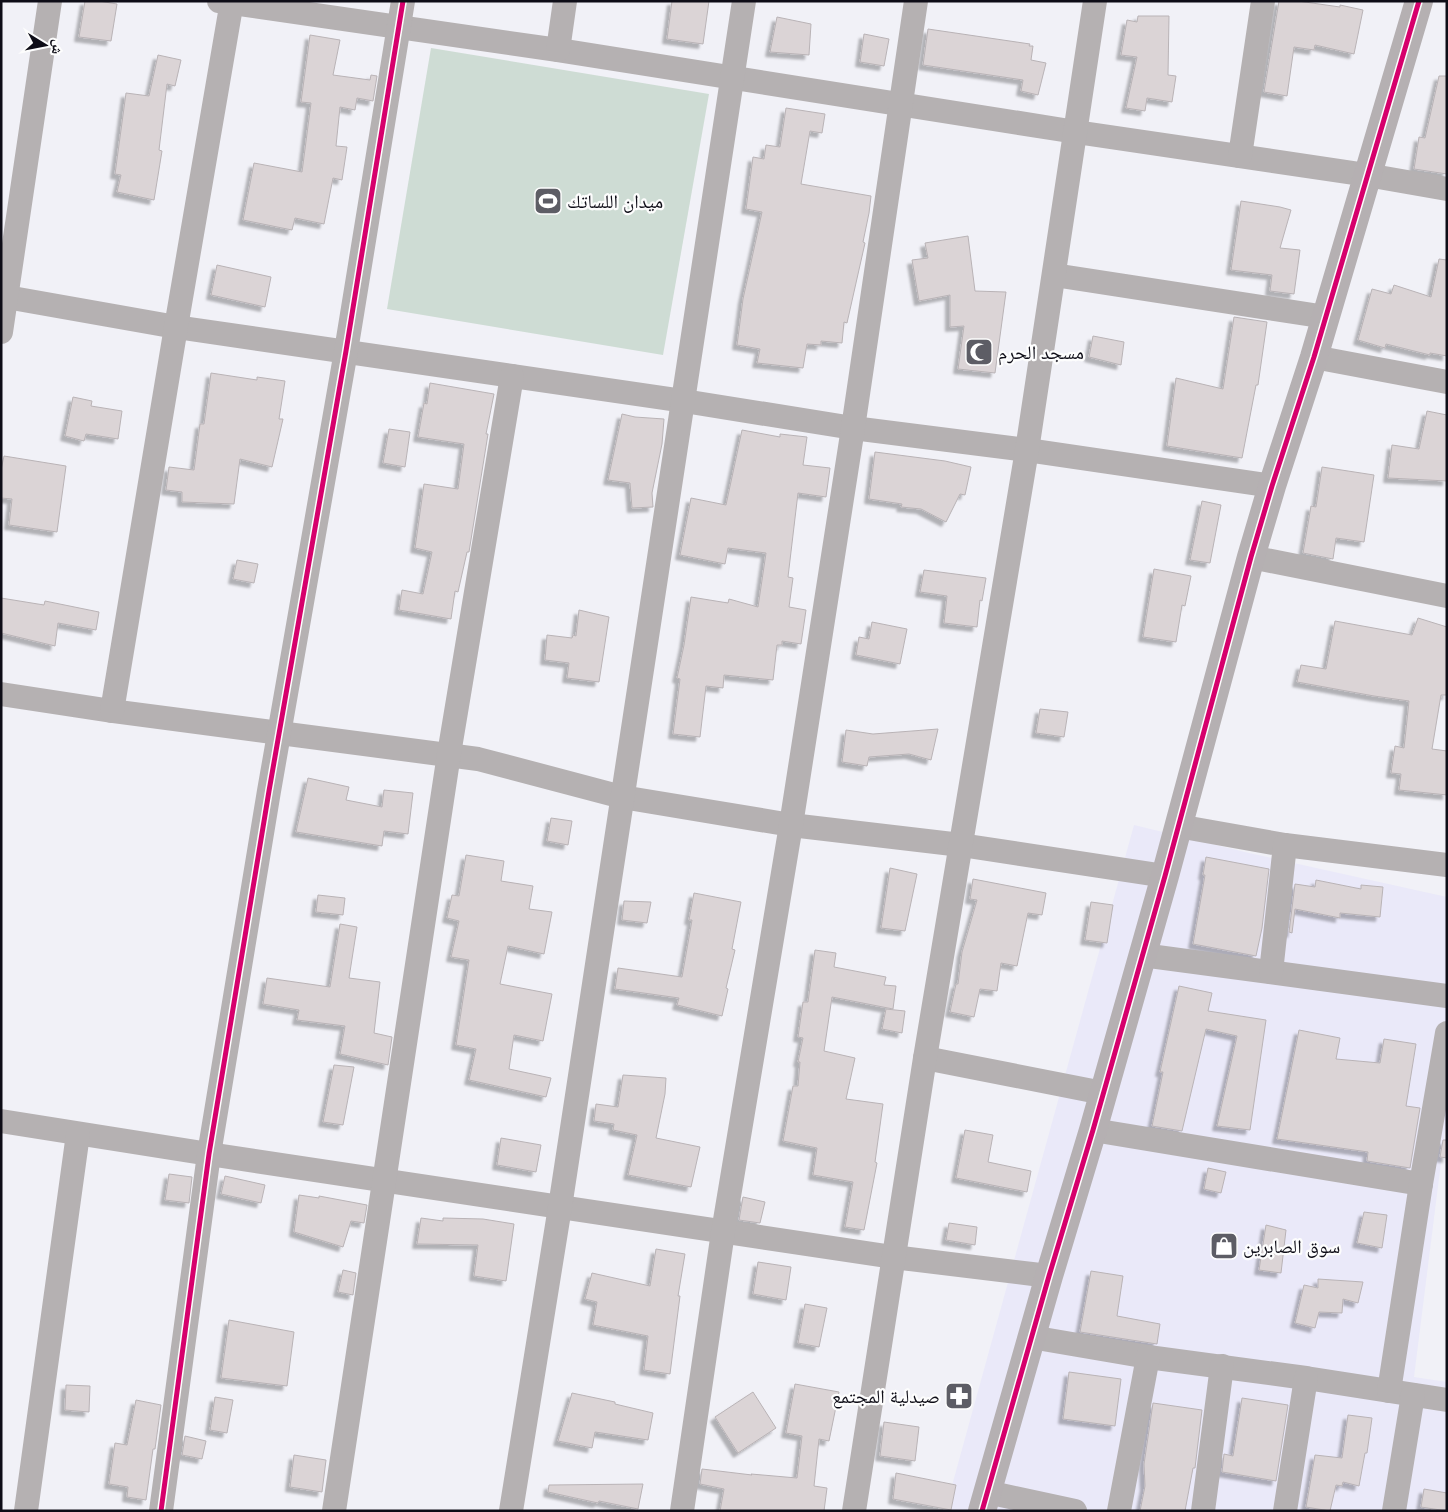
<svg xmlns="http://www.w3.org/2000/svg" width="1448" height="1512" viewBox="0 0 1448 1512" font-family="'Space Grotesk','Noto Naskh Arabic',sans-serif">
  <style>
    .built { fill: #eae9f9 }
    .green { fill: #cedcd4 }
    .building { fill: #dbd4d6; stroke: #b9b3b6; filter: url(#shadow) }
    .lines { fill: none; stroke-linecap: round; stroke-linejoin: round }
    .street { stroke: #b5b1b2; stroke-width: 24 }
    .secondary { stroke: #b5b0b2; stroke-width: 28 }
    .cycleway-casing { stroke: #fdfdfd; stroke-width: 8 }
    .cycleway { stroke: #d6006c; stroke-width: 5 }
    .labels { text-anchor: middle; stroke-width: 4.5; stroke-linejoin: round; paint-order: stroke }
    .poi-label { font-size: 19px; fill: #0e0d17; stroke: #fdfdfd; text-anchor: start }
  </style>
  <defs>
    <filter id="shadow"><feDropShadow dx="-4.5" dy="4.5" stdDeviation="1" flood-color="#0004"/></filter>
  </defs>
  <rect width="100%" height="100%" fill="#f1f1f7"/>
  <path class="built" d="M1134 825 1249 853 1447 897V1115L1414 1377 1447 1382V1511H945Z"/>
  <path class="green" d="M431 48 709 94 663 355 387 309Z"/>
  <g class="building">
    <path d="M85 1H99L117 4 111 41 79 37Z"/>
    <path d="M672 1H709L703 44 667 39Z"/>
    <path d="M1279 1H1298L1340 7V5L1363 10 1354 54 1315 45 1314 50 1294 47 1287 96 1264 92Z"/>
    <path d="M1138 16H1169L1168 75 1176 76 1172 102 1147 98 1145 111 1126 108 1137 57 1121 55 1127 20 1137 22Z"/>
    <path d="M777 17 811 24 809 55 770 52Z"/>
    <path d="M928 29 1030 44 1029 46H1033L1031 60 1046 63 1038 95 1021 91 1023 80 923 65Z"/>
    <path d="M864 34 889 39 884 66 860 62Z"/>
    <path d="M310 35 340 40 333 75 370 80 371 75 377 76 373 101 357 98 355 110 340 107 336 146 347 147 342 180 333 178 324 224 295 218 292 230 243 220 254 163 302 172 311 103 301 102Z"/>
    <path d="M158 55 181 60 175 86 167 84 159 150 162 151 154 200 117 192 121 175 115 174 126 93 149 96Z"/>
    <path d="M1439 76H1447V174L1414 169 1419 137 1425 138Z"/>
    <path d="M786 108 825 114 822 133 810 131 801 184 871 196 869 213 863 242 865 243 847 323 844 322 842 343 821 341V345L807 344 803 368 757 363 760 349 737 345 743 299 762 212 746 209 753 157 764 159 766 145 780 147Z"/>
    <path d="M1241 201 1280 207 1291 210 1280 248 1300 250 1294 294 1270 291 1272 275 1231 270Z"/>
    <path d="M968 236 975 291 1006 292 995 373 958 369 964 326 950 327V295L919 301 912 260 928 258 925 243Z"/>
    <path d="M1439 259 1447 260V356L1430 353V355L1386 344 1385 348 1358 340 1372 289 1391 294 1394 285 1431 297Z"/>
    <path d="M217 265 271 277 265 307 211 295Z"/>
    <path d="M1234 317 1267 322 1258 385H1256L1242 458 1167 446 1176 378 1223 389Z"/>
    <path d="M1093 336 1124 342 1121 365 1089 357Z"/>
    <path d="M211 373 257 380V377L285 381 279 419H283L272 467 240 459 234 504 182 502V492L166 490 169 467 194 470 200 424H204Z"/>
    <path d="M430 383 494 394 486 434H488L469 552H467L458 592 455 591 451 619 399 610 402 590 423 594 432 552 415 548 424 484 458 489 464 444 418 437 424 403 427 404Z"/>
    <path d="M73 397 92 401 91 406 122 411 118 439 86 434 84 441 65 436Z"/>
    <path d="M1427 411 1447 415V481L1388 478 1392 445 1419 449Z"/>
    <path d="M622 414 635 417 664 419 662 444 652 493 653 507 632 508 630 483 608 480Z"/>
    <path d="M389 429 410 432 405 467 383 463Z"/>
    <path d="M742 430 780 437V434L807 437 803 465 830 468 826 497 798 493 788 577 793 578 789 607 806 610 801 644 782 641V645H777L773 680 724 675 723 688 706 686 700 737 673 734 680 679 677 678 684 645 691 597 728 603 729 599 758 607 766 553 728 548 725 564 680 555 691 498 726 505Z"/>
    <path d="M875 452 945 461 971 467 965 495 960 494 946 522 921 509 901 507 902 504 869 499Z"/>
    <path d="M4 456 66 466 57 532 9 525 12 499 1 498V470Z"/>
    <path d="M1322 467 1374 475 1364 542 1336 538 1333 559 1303 553 1311 506 1316 507Z"/>
    <path d="M1202 501 1221 505 1210 563 1190 560Z"/>
    <path d="M237 560 258 564 254 583 233 579Z"/>
    <path d="M1154 569 1191 576 1185 606 1182 605 1176 642 1143 637Z"/>
    <path d="M924 570 986 578 982 601 980 600 977 627 944 623 947 596 920 592Z"/>
    <path d="M1 598 44 605 45 601 99 612 96 630 58 623 55 646 1 633Z"/>
    <path d="M579 610 609 617 599 682 567 678 569 663 545 660 547 635 572 638 573 635 576 636Z"/>
    <path d="M1418 618 1447 627V695H1441L1432 749 1447 751V795L1399 790 1401 774 1391 773 1395 746 1404 748 1409 701 1374 696 1297 682 1301 665 1326 669 1335 621 1412 635Z"/>
    <path d="M872 622 907 629 900 664 856 655 859 637 869 639Z"/>
    <path d="M1040 709 1068 712 1064 737 1036 733Z"/>
    <path d="M938 729 931 760 909 754 869 757 867 766 842 762 846 730 873 734Z"/>
    <path d="M308 778 349 787 346 800 382 807 384 790 413 793 408 834 384 831 382 846 296 832Z"/>
    <path d="M551 818 572 821 568 845 547 841Z"/>
    <path d="M466 855 504 861 501 881 533 886 529 909 552 912 544 954 508 946 500 984 552 994 543 1041 514 1035 509 1069 551 1078 546 1097 469 1080 476 1049 456 1045 469 960 451 957 459 921 447 918 452 895 459 896Z"/>
    <path d="M1206 857 1269 869 1262 928 1256 956 1193 944 1205 875H1203Z"/>
    <path d="M890 868 917 874 905 931 881 928Z"/>
    <path d="M973 879 1046 893 1042 915 1028 913 1017 966 1001 963 997 991 980 989 974 1017 950 1012 956 984H958L962 952 977 900 970 899Z"/>
    <path d="M1316 880 1361 889V885L1383 887 1380 917 1340 913V918L1295 909 1292 933 1289 932 1295 884 1315 887Z"/>
    <path d="M694 893 741 902 732 949 735 950 726 988 728 989 722 1016 677 1005 679 998 615 989 618 968 682 977 692 920H689Z"/>
    <path d="M318 895 345 898 343 915 316 912Z"/>
    <path d="M624 901 651 902 647 923 622 920Z"/>
    <path d="M1091 902 1113 905 1107 943 1085 940Z"/>
    <path d="M340 924 357 927 349 978 380 982 374 1033 392 1037 388 1065 340 1054 345 1026 297 1020 299 1010 263 1004 267 978 330 987Z"/>
    <path d="M815 950 836 953 834 967 886 977 884 985 896 986 893 1009 832 997 824 1051 855 1058 846 1099 883 1104 875 1162 877 1163 864 1230 845 1227 853 1182 813 1175 817 1148 783 1141 793 1086H798L800 1062H798L803 1038 798 1037 803 1002H808Z"/>
    <path d="M1179 986 1212 993 1208 1011 1266 1020 1250 1130 1217 1126 1237 1036 1206 1029 1182 1131 1152 1126 1163 1072H1160Z"/>
    <path d="M886 1009 905 1011 902 1033 882 1029Z"/>
    <path d="M1299 1030 1340 1038 1336 1059 1380 1063 1384 1039 1416 1044 1406 1106 1420 1108 1410 1168 1367 1161 1368 1152 1277 1139Z"/>
    <path d="M334 1065 354 1067 343 1125 323 1122Z"/>
    <path d="M623 1075 666 1078 665 1094 656 1138 700 1147 691 1187 628 1175 637 1135 613 1130 614 1124 594 1121 596 1104 618 1107Z"/>
    <path d="M965 1130 993 1135 988 1162 1031 1171 1027 1192 956 1178Z"/>
    <path d="M501 1138 541 1145 536 1172 497 1165Z"/>
    <path d="M1443 1140H1447V1158L1440 1157Z"/>
    <path d="M1208 1168 1226 1172 1221 1193 1204 1189Z"/>
    <path d="M169 1174 192 1177 189 1203 165 1200Z"/>
    <path d="M225 1176 265 1185 261 1203 221 1194Z"/>
    <path d="M299 1195 319 1198V1196L367 1205 364 1223 351 1221 343 1247 294 1232Z"/>
    <path d="M743 1197 765 1202 760 1223 739 1220Z"/>
    <path d="M1364 1212 1387 1215 1382 1248 1357 1243Z"/>
    <path d="M421 1218 443 1221V1218L483 1219 514 1224 506 1281 474 1276 478 1245 417 1244Z"/>
    <path d="M949 1223 977 1227 975 1245 946 1240Z"/>
    <path d="M1266 1225 1286 1230 1281 1273 1259 1270Z"/>
    <path d="M656 1249 685 1254 678 1296H680L670 1374 644 1370 648 1336 593 1325 597 1302 585 1299 592 1273 650 1286Z"/>
    <path d="M758 1262 791 1267 786 1300 753 1294Z"/>
    <path d="M343 1270 356 1273 353 1295 338 1292Z"/>
    <path d="M1091 1271 1123 1276 1117 1316 1160 1324 1157 1344 1080 1332Z"/>
    <path d="M1318 1279 1363 1282 1358 1303 1343 1299 1342 1313 1319 1312 1315 1328 1295 1323 1304 1285 1318 1288Z"/>
    <path d="M805 1304 827 1308 819 1347 798 1343Z"/>
    <path d="M229 1320 294 1332 287 1386 221 1378Z"/>
    <path d="M1069 1372 1121 1379 1115 1426 1063 1419Z"/>
    <path d="M795 1384 839 1392 829 1441 819 1439 814 1486 827 1488 824 1511H720L724 1489 700 1484 702 1469 752 1475 751 1474 797 1478 802 1436 786 1433Z"/>
    <path d="M66 1385 90 1386 89 1412 65 1410Z"/>
    <path d="M753 1392 776 1428 738 1453 715 1417Z"/>
    <path d="M572 1393 615 1402V1404L653 1413 648 1440 595 1432 592 1448 558 1441Z"/>
    <path d="M215 1397 233 1400 227 1433 210 1430Z"/>
    <path d="M1242 1398 1288 1405 1276 1481 1222 1472 1224 1454 1233 1456Z"/>
    <path d="M136 1400 161 1405 155 1449H153L146 1500 127 1497 128 1487 109 1484 115 1443 127 1445Z"/>
    <path d="M1153 1403 1202 1410 1195 1468H1193L1185 1511H1140L1145 1486 1144 1464Z"/>
    <path d="M1348 1415 1372 1418 1367 1453H1365L1359 1486 1343 1482 1342 1486 1336 1485 1330 1511 1306 1507 1315 1455 1342 1458Z"/>
    <path d="M884 1422 919 1427 915 1461 880 1456Z"/>
    <path d="M185 1436 206 1441 202 1459 182 1455Z"/>
    <path d="M294 1455 326 1460 322 1492 290 1487Z"/>
    <path d="M896 1473 956 1485 951 1510 893 1499Z"/>
    <path d="M643 1484 638 1509 599 1501 598 1503 548 1492 549 1485Z"/>
    <path d="M1424 1489 1447 1493V1511L1421 1507Z"/>
  </g>
  <g class="lines">
    <g class="street">
      <path d="M219 1 558 50 1076 132 1367 175 1447 189"/>
      <path d="M558 50 565 1"/>
      <path d="M1240 156 1263 1"/>
      <path d="M1054 275 1326 317"/>
      <path d="M1 296 176 327 684 401 853 428 1027 450 1272 486"/>
      <path d="M1 332 50 1"/>
      <path d="M1314 357 1447 382"/>
      <path d="M1251 557 1447 596"/>
      <path d="M1 694 112 711 478 759 622 797 791 825 961 845 1165 876"/>
      <path d="M112 711 176 327 232 1"/>
      <path d="M1178 826 1285 845"/>
      <path d="M1142 955 1447 996"/>
      <path d="M1271 972 1285 845 1447 865"/>
      <path d="M925 1058 1103 1093"/>
      <path d="M1 1121 209 1154 893 1257 1049 1276"/>
      <path d="M1093 1130 1421 1184"/>
      <path d="M1031 1337 1148 1357 1306 1378 1447 1400"/>
      <path d="M1389 1391 1421 1184 1447 1033"/>
      <path d="M987 1492 1075 1511"/>
      <path d="M26 1511 78 1134"/>
      <path d="M161 1511 209 1154 269 791 346 351 403 1"/>
      <path d="M334 1511 449 754 512 376"/>
      <path d="M511 1511 560 1207 744 1"/>
      <path d="M682 1511 723 1232 791 825 853 428 916 1"/>
      <path d="M854 1511 925 1058 1027 450 1095 1"/>
      <path d="M1119 1511 1148 1357"/>
      <path d="M1203 1511 1222 1366"/>
      <path d="M1285 1511 1306 1378"/>
      <path d="M1394 1511 1413 1395"/>
    </g>
    <path class="secondary" d="M982 1511 1049 1276 1093 1130 1165 876 1251 557 1272 486 1314 357 1419 1"/>
    <defs>
      <g id="cycleway">
        <path d="M161 1511 209 1154 269 791 346 351 403 1"/>
        <path d="M982 1511 1049 1276 1093 1130 1165 876 1251 557 1272 486 1314 357 1419 1"/>
      </g>
    </defs>
    <use href="#cycleway" class="cycleway-casing"/>
    <use href="#cycleway" class="cycleway"/>
  </g>
  <defs>
    <symbol id="stadium-square" viewBox="-11 -11 22 22"><rect x="-9" y="-9" width="18" height="18" rx="4" fill="#5d5d65" stroke="#fdfdfd"/><path d="M0-5a6.5 5 0 1 0 0 10a6.5 5 0 1 0 0-10ZM-3.5-1.8h7v3.6h-7Z" fill="#fff"/></symbol>
    <symbol id="mosque-square" viewBox="-11 -11 22 22"><rect x="-9" y="-9" width="18" height="18" rx="4" fill="#5d5d65" stroke="#fdfdfd"/><path d="M3.5-4.9A6 6 0 1 0 3.5 4.9A5 5 0 1 1 3.5-4.9Z" fill="#fff"/></symbol>
    <symbol id="shop-square" viewBox="-11 -11 22 22"><rect x="-9" y="-9" width="18" height="18" rx="4" fill="#5d5d65" stroke="#fdfdfd"/><path d="M-5-2.5h2.3a2.7 3.5 0 0 1 5.4 0H5L5.5 6h-11ZM-1.5-2.5h3a1.5 2.3 0 0 0-3 0Z" fill="#fff"/></symbol>
    <symbol id="pharmacy-square" viewBox="-11 -11 22 22"><rect x="-9" y="-9" width="18" height="18" rx="4" fill="#5d5d65" stroke="#fdfdfd"/><path d="M-2-6h4v4h4v4h-4v4h-4v-4h-4v-4h4Z" fill="#fff"/></symbol>
  </defs>
  <g fill-rule="evenodd">
    <use href="#stadium-square" x="532" y="185" width="32" height="32"/>
    <use href="#mosque-square" x="963" y="336" width="32" height="32"/>
    <use href="#shop-square" x="1208" y="1230" width="32" height="32"/>
    <use href="#pharmacy-square" x="943" y="1380" width="32" height="32"/>
  </g>
  <g class="labels">
    <g class="poi-label">
      <text x="567" y="208">ميدان اللساتك</text>
      <text x="998" y="359">مسجد الحرم</text>
      <text x="1243" y="1253">سوق الصابرين</text>
      <text x="940" y="1403" text-anchor="end">صيدلية المجتمع</text>
    </g>
  </g>
  <rect width="1448" height="1512" fill="none" stroke="#0e0d17" stroke-width="5"/>
  <g transform="translate(45 45) rotate(100)" stroke="#fdfdfd" stroke-width="4" paint-order="stroke">
  <path d="M0-4L9 19L0 12L-9 19Z" fill="#0e0d17"/>
  <text y="-8" font-size="14" font-weight="bold" text-anchor="middle" fill="#0e0d17">ش</text>
  </g>
</svg>
